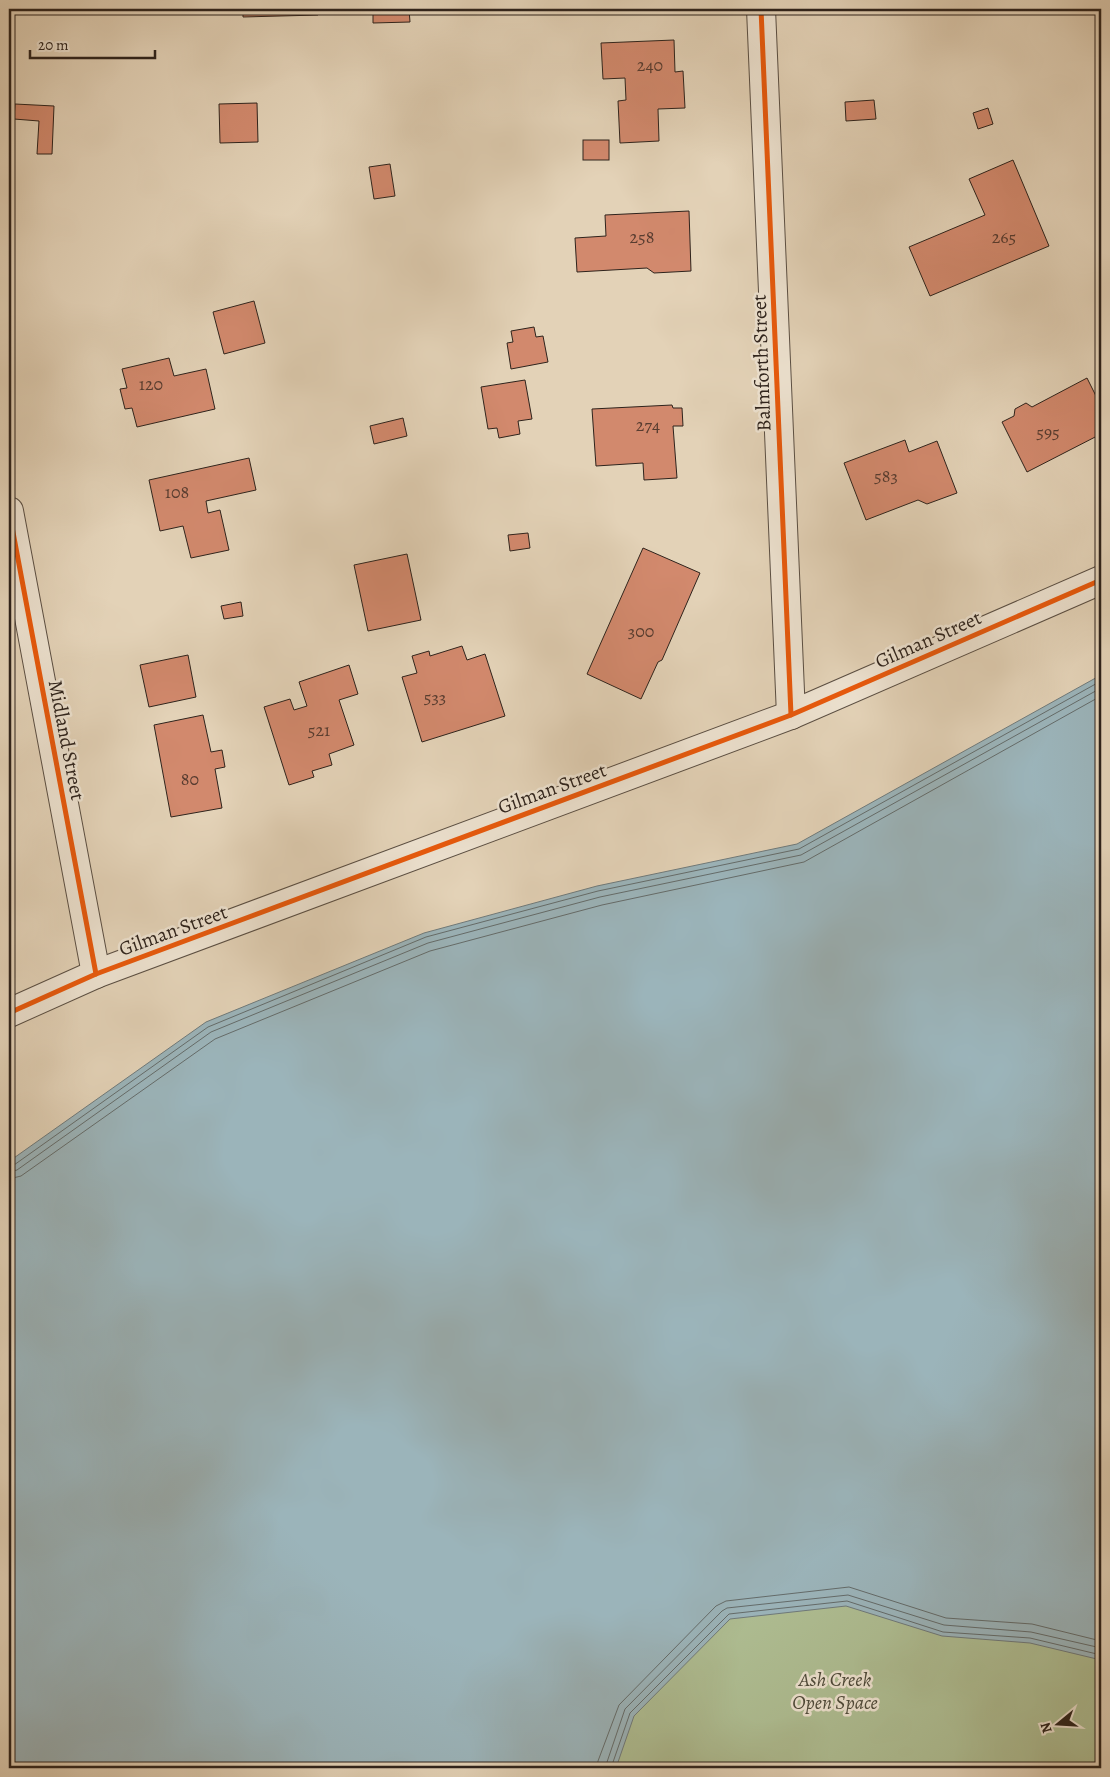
<svg xmlns="http://www.w3.org/2000/svg" width="1110" height="1777" viewBox="0 0 1110 1777" font-family="Alegreya,serif">
  <style>
    .green { fill: #aebd92; stroke: #6e7057 }
    .water { fill: #9bb4ba; stroke: #6f7a7b }
    .lines { fill: none; stroke-linecap: round; stroke-linejoin: round }
    .shore { stroke: #646c6b; stroke-width: 1 }
    .building { fill: #d2896d; stroke: #2e231c }
    .minor-casing { stroke: #5b4f43; stroke-width: 30 }
    .tertiary-casing { stroke: #5b4f43; stroke-width: 30 }
    .minor { stroke: #ede2d0; stroke-width: 28 }
    .tertiary { stroke: #ede2d0; stroke-width: 28 }
    .cycleway-casing { stroke: #ede2d0; stroke-width: 8 }
    .cycleway { stroke: #e8590c; stroke-width: 5 }
    .labels { text-anchor: middle; stroke-width: 5; stroke-linejoin: round; paint-order: stroke }
    .number-label { font-size: 18px; fill: #573c30 }
    .street-label { font-size: 20px; fill: #2e231c; stroke: #ede2d0 }
    .park-label { font-size: 20px; font-style: italic; fill: #4e4a3a; stroke: #ede2d0 }
  </style>
  <rect width="100%" height="100%" fill="#e3d2b7"/>
  <filter id="stains"><feTurbulence type="fractalNoise" baseFrequency=".004" numOctaves="4"/><feColorMatrix values="0 0 0 0 .2 0 0 0 0 .09 0 0 0 0 .02 0 0 0 .5 -.17"/></filter>
  <radialGradient id="worn" r=".72"><stop offset=".6" stop-color="#630" stop-opacity="0"/><stop offset="1" stop-color="#630" stop-opacity=".3"/></radialGradient>
  <path class="green" d="M732 1590 1101 1620V1768H536Z"/>
  <path class="water" d="M1101 675V1660L1030 1643 942 1636 846 1606 730 1619 634 1716 617 1765 614 1768H9V1171L11 1160 206 1022 424 933 597 886 797 844Z"/>
  <g class="lines">
    <g class="shore">
      <path d="M9 1166 14 1165 208 1027 426 937 598 891 799 849 1101 681"/>
      <path d="M9 1172 17 1170 211 1032 428 943 600 897 801 855 1101 688"/>
      <path d="M9 1179 21 1176 215 1039 430 951 602 905 804 862 1101 696"/>
      <path d="M597 1768 598 1761 619 1705 716 1606 726 1601 849 1587 946 1618 1032 1624 1101 1641"/>
      <path d="M605 1768 625 1709 722 1611 727 1608 848 1595 944 1625 1031 1632 1101 1648"/>
      <path d="M611 1768 630 1713 729 1614 847 1601 943 1632 1030 1638 1101 1655"/>
    </g>
  </g>
  <g class="building">
    <path d="M243 9H318V15L243 17Z"/>
    <path d="M373 9H409L410 22 373 23Z"/>
    <path d="M674 40 675 72 683 71 685 108 658 109 659 141 620 143 618 101 626 100 625 78 603 79 601 43Z"/>
    <path d="M874 100 876 119 846 121 845 102Z"/>
    <path d="M257 103 258 142 220 143 219 104Z"/>
    <path d="M15 104 54 106 52 154H37L39 121 14 119Z"/>
    <path d="M988 108 993 124 978 129 973 113Z"/>
    <rect x="583" y="140" width="26" height="20"/>
    <path d="M1013 160 1049 246 930 296 909 247 985 215 969 179Z"/>
    <path d="M390 164 395 196 374 199 369 167Z"/>
    <path d="M689 211 691 271 654 273 647 268 577 272 575 238 606 236 605 215Z"/>
    <path d="M254 301 265 343 224 354 213 312Z"/>
    <path d="M534 327 536 337 543 336 548 362 511 369 507 343 513 342 511 331Z"/>
    <path d="M169 358 174 376 206 369 215 409 137 427 132 408 125 409 120 389 127 388 122 369Z"/>
    <path d="M1087 378 1101 406V434L1027 472 1002 422 1014 416 1015 409 1026 403 1032 407Z"/>
    <path d="M525 380 532 419 518 421 520 434 499 438 497 428 488 429 481 387Z"/>
    <path d="M672 405 673 408H682L683 426H673L677 478 644 480 643 463 596 466 592 409Z"/>
    <path d="M403 418 407 436 374 444 370 426Z"/>
    <path d="M905 440 909 452 937 441 957 493 927 504 918 500 866 520 844 463Z"/>
    <path d="M249 458 256 490 206 501 208 513 220 510 229 550 191 558 183 526 160 531 149 480Z"/>
    <path d="M528 533 530 548 510 551 508 535Z"/>
    <path d="M643 548 700 573 662 660 658 662 641 699 587 674Z"/>
    <path d="M407 554 421 620 368 631 354 565Z"/>
    <path d="M241 602 243 616 224 619 221 606Z"/>
    <path d="M462 646 467 660 485 654 505 716 422 742 402 677 417 673 412 656 429 651 430 656Z"/>
    <path d="M188 655 196 697 149 707 140 665Z"/>
    <path d="M349 665 358 694 339 700 354 745 329 754 332 765 312 771 314 777 289 785 264 707 290 699 294 710 307 706 299 682Z"/>
    <path d="M203 715 211 752 222 750 225 767 215 769 222 808 171 817 154 725Z"/>
  </g>
  <g class="lines">
    <defs>
      <g id="minor">
        <path d="M761 9 791 715"/>
        <path d="M9 511 96 974"/>
      </g>
      <path id="tertiary" d="M9 1013 96 974 791 715 1101 580"/>
    </defs>
    <use href="#minor" class="minor-casing"/>
    <use href="#tertiary" class="tertiary-casing"/>
    <use href="#minor" class="minor"/>
    <use href="#tertiary" class="tertiary"/>
    <defs>
      <g id="cycleway">
        <path d="M761 9 791 715"/>
        <path d="M9 511 96 974"/>
        <path d="M9 1013 96 974 791 715 1101 580"/>
      </g>
    </defs>
    <use href="#cycleway" class="cycleway-casing"/>
    <use href="#cycleway" class="cycleway"/>
  </g>
  <g class="labels">
    <g class="number-label">
      <text x="650" y="71">240</text>
      <text x="642" y="243">258</text>
      <text x="1004" y="243">265</text>
      <text x="151" y="390">120</text>
      <text x="648" y="431">274</text>
      <text x="1048" y="438">595</text>
      <text x="886" y="482">583</text>
      <text x="177" y="498">108</text>
      <text x="641" y="637">300</text>
      <text x="435" y="703">533</text>
      <text x="319" y="736">521</text>
      <text x="190" y="785">80</text>
    </g>
    <g class="street-label">
      <text transform="translate(761 363) rotate(-92)" y="7">Balmforth Street</text>
      <text transform="translate(928 639) rotate(-24)" y="7">Gilman Street</text>
      <text transform="translate(67 740) rotate(79)" y="7">Midland Street</text>
      <text transform="translate(552 788) rotate(-20)" y="7">Gilman Street</text>
      <text transform="translate(173 930) rotate(-20)" y="7">Gilman Street</text>
    </g>
    <g class="park-label">
      <text x="835" y="1686">Ash Creek<tspan x="835" dy="23">Open Space</tspan></text>
    </g>
  </g>
  <rect width="1110" height="1777" fill="none" stroke="#e3d2b7" stroke-width="30"/>
  <rect x="10" y="10" width="1090" height="1757" fill="none" stroke="#2e231c" stroke-width="2.5"/>
  <rect x="15" y="15" width="1080" height="1747" fill="none" stroke="#2e231c"/>
  <g transform="translate(1058 1724) rotate(252)" stroke="#ede2d0" stroke-width="4" paint-order="stroke">
  <path d="M0-4L9 19L0 12L-9 19Z" fill="#2e231c"/>
  <text y="-8" font-size="14" font-weight="bold" text-anchor="middle" fill="#2e231c">N</text>
  </g>
  <path d="M30 50v8h125v-8" fill="none" stroke="#2e231c" stroke-width="2.5"/>
  <text x="38" y="50" font-size="15" fill="#2e231c" stroke="#ede2d0" stroke-width="4" paint-order="stroke">20 m</text>
  <rect width="100%" height="100%" filter="url(#stains)"/>
  <rect width="100%" height="100%" fill="url(#worn)"/>
</svg>
